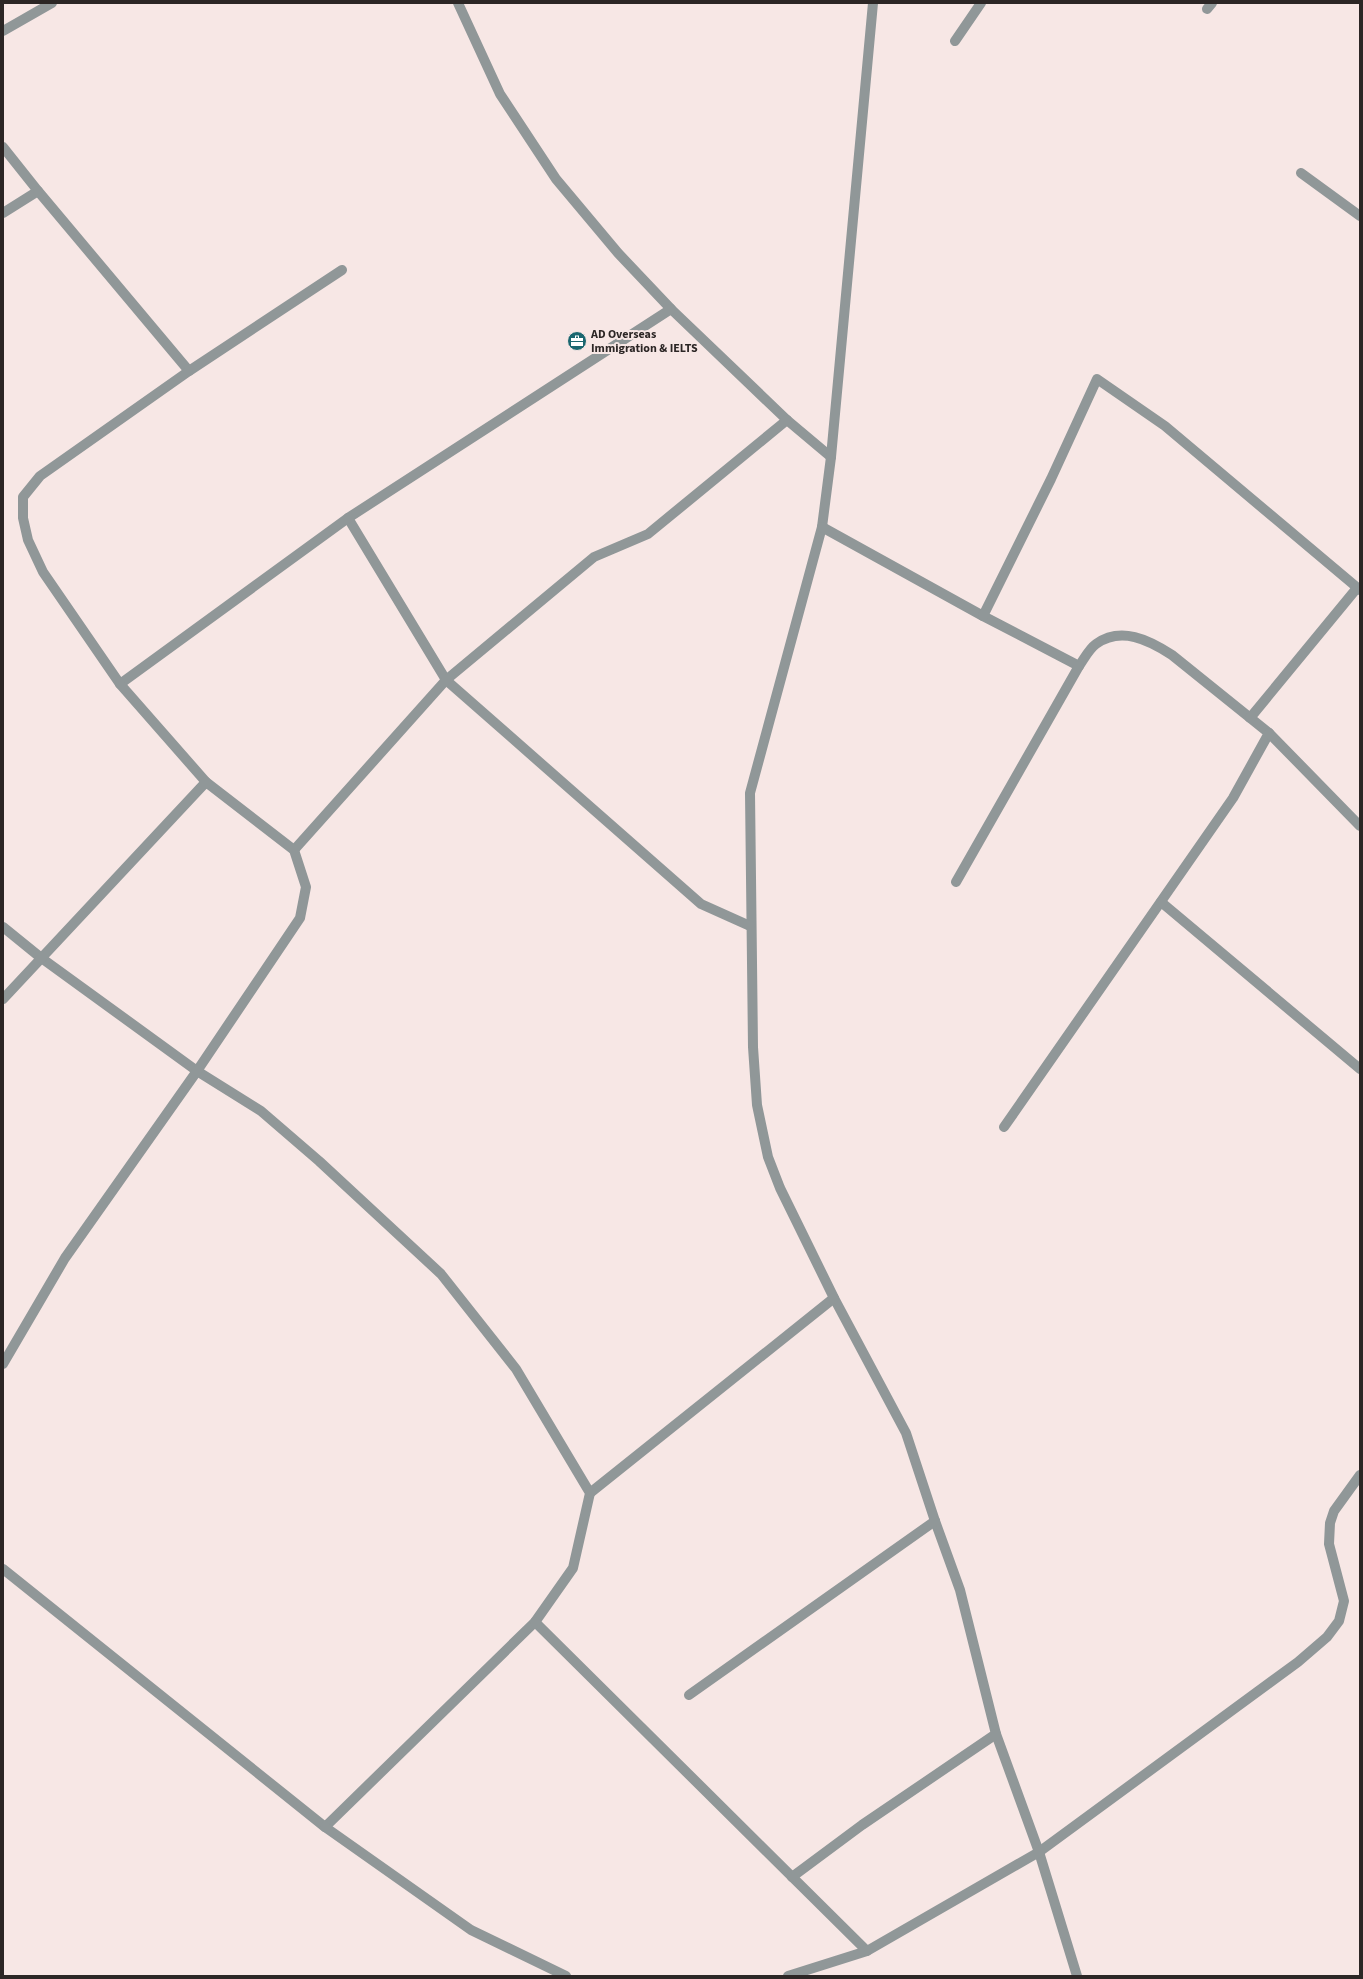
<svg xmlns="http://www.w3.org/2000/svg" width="1363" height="1979" viewBox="0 0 1363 1979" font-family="'Source Sans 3',sans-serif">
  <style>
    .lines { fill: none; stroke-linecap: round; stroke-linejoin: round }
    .street { stroke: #909798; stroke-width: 10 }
    .labels { text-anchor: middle; stroke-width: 4; stroke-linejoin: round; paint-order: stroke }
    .poi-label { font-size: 12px; font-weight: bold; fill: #2c2625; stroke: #f7e7e5; text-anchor: start }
  </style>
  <rect width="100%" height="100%" fill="#f7e7e5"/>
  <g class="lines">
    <g class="street">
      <path d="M458 3 500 94 556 179 618 253 671 309 787 420 831 457"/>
      <path d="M873 3 831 457 822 527 750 793 753 1047 757 1105 768 1157 780 1188 834 1298 906 1433 935 1521 960 1590 996 1734 1039 1852 1077 1976"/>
      <path d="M1207 9 1212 3"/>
      <path d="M3 31 52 3"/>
      <path d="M955 41 981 3"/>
      <path d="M3 147 38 191 3 213"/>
      <path d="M1301 173 1360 216"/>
      <path d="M38 191 189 371"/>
      <path d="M348 518 446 680 701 904 750 926"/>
      <path d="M822 527 983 616 1079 666C1084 659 1089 649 1096 644 1121 626 1149 640 1172 655L1269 733 1233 798 1004 1127"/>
      <path d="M983 616 1051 479 1097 379 1165 426 1360 590"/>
      <path d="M120 684 348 518 671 309"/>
      <path d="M1250 718 1357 588"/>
      <path d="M1269 733 1360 826"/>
      <path d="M206 782 120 684 43 572 28 540 23 518V497L40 476 189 371 342 270"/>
      <path d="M294 850 446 680 594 557 648 534 787 420"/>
      <path d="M956 882 1079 666"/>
      <path d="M1161 902 1360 1069"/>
      <path d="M3 927 40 957 197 1071 261 1111 319 1161 441 1274 516 1369 590 1493 573 1568 535 1622 325 1827 3 1569"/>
      <path d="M3 999 206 782 294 850 306 887 300 918 197 1071 65 1258 3 1364"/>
      <path d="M590 1493 834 1298"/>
      <path d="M535 1622 867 1951"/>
      <path d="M689 1695 935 1521"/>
      <path d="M325 1827 471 1930 566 1976"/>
      <path d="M792 1877 862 1825 996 1734"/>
      <path d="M788 1976 867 1951 1039 1852 1298 1662 1327 1637 1339 1621 1344 1601 1329 1544 1330 1523 1334 1511 1360 1475"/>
    </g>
  </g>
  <defs>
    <symbol id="office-disc" viewBox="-11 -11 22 22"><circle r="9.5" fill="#1b6770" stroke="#f7e7e5"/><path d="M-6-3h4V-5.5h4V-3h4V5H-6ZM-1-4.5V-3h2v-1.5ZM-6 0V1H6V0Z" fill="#fff"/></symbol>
  </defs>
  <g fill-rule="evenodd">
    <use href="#office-disc" x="566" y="330" width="22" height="22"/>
  </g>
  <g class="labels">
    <g class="poi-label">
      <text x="591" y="338">AD Overseas<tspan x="591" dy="14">Immigration &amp; IELTS</tspan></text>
    </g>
  </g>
  <rect width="1363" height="1979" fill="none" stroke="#2c2625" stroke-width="8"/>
</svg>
